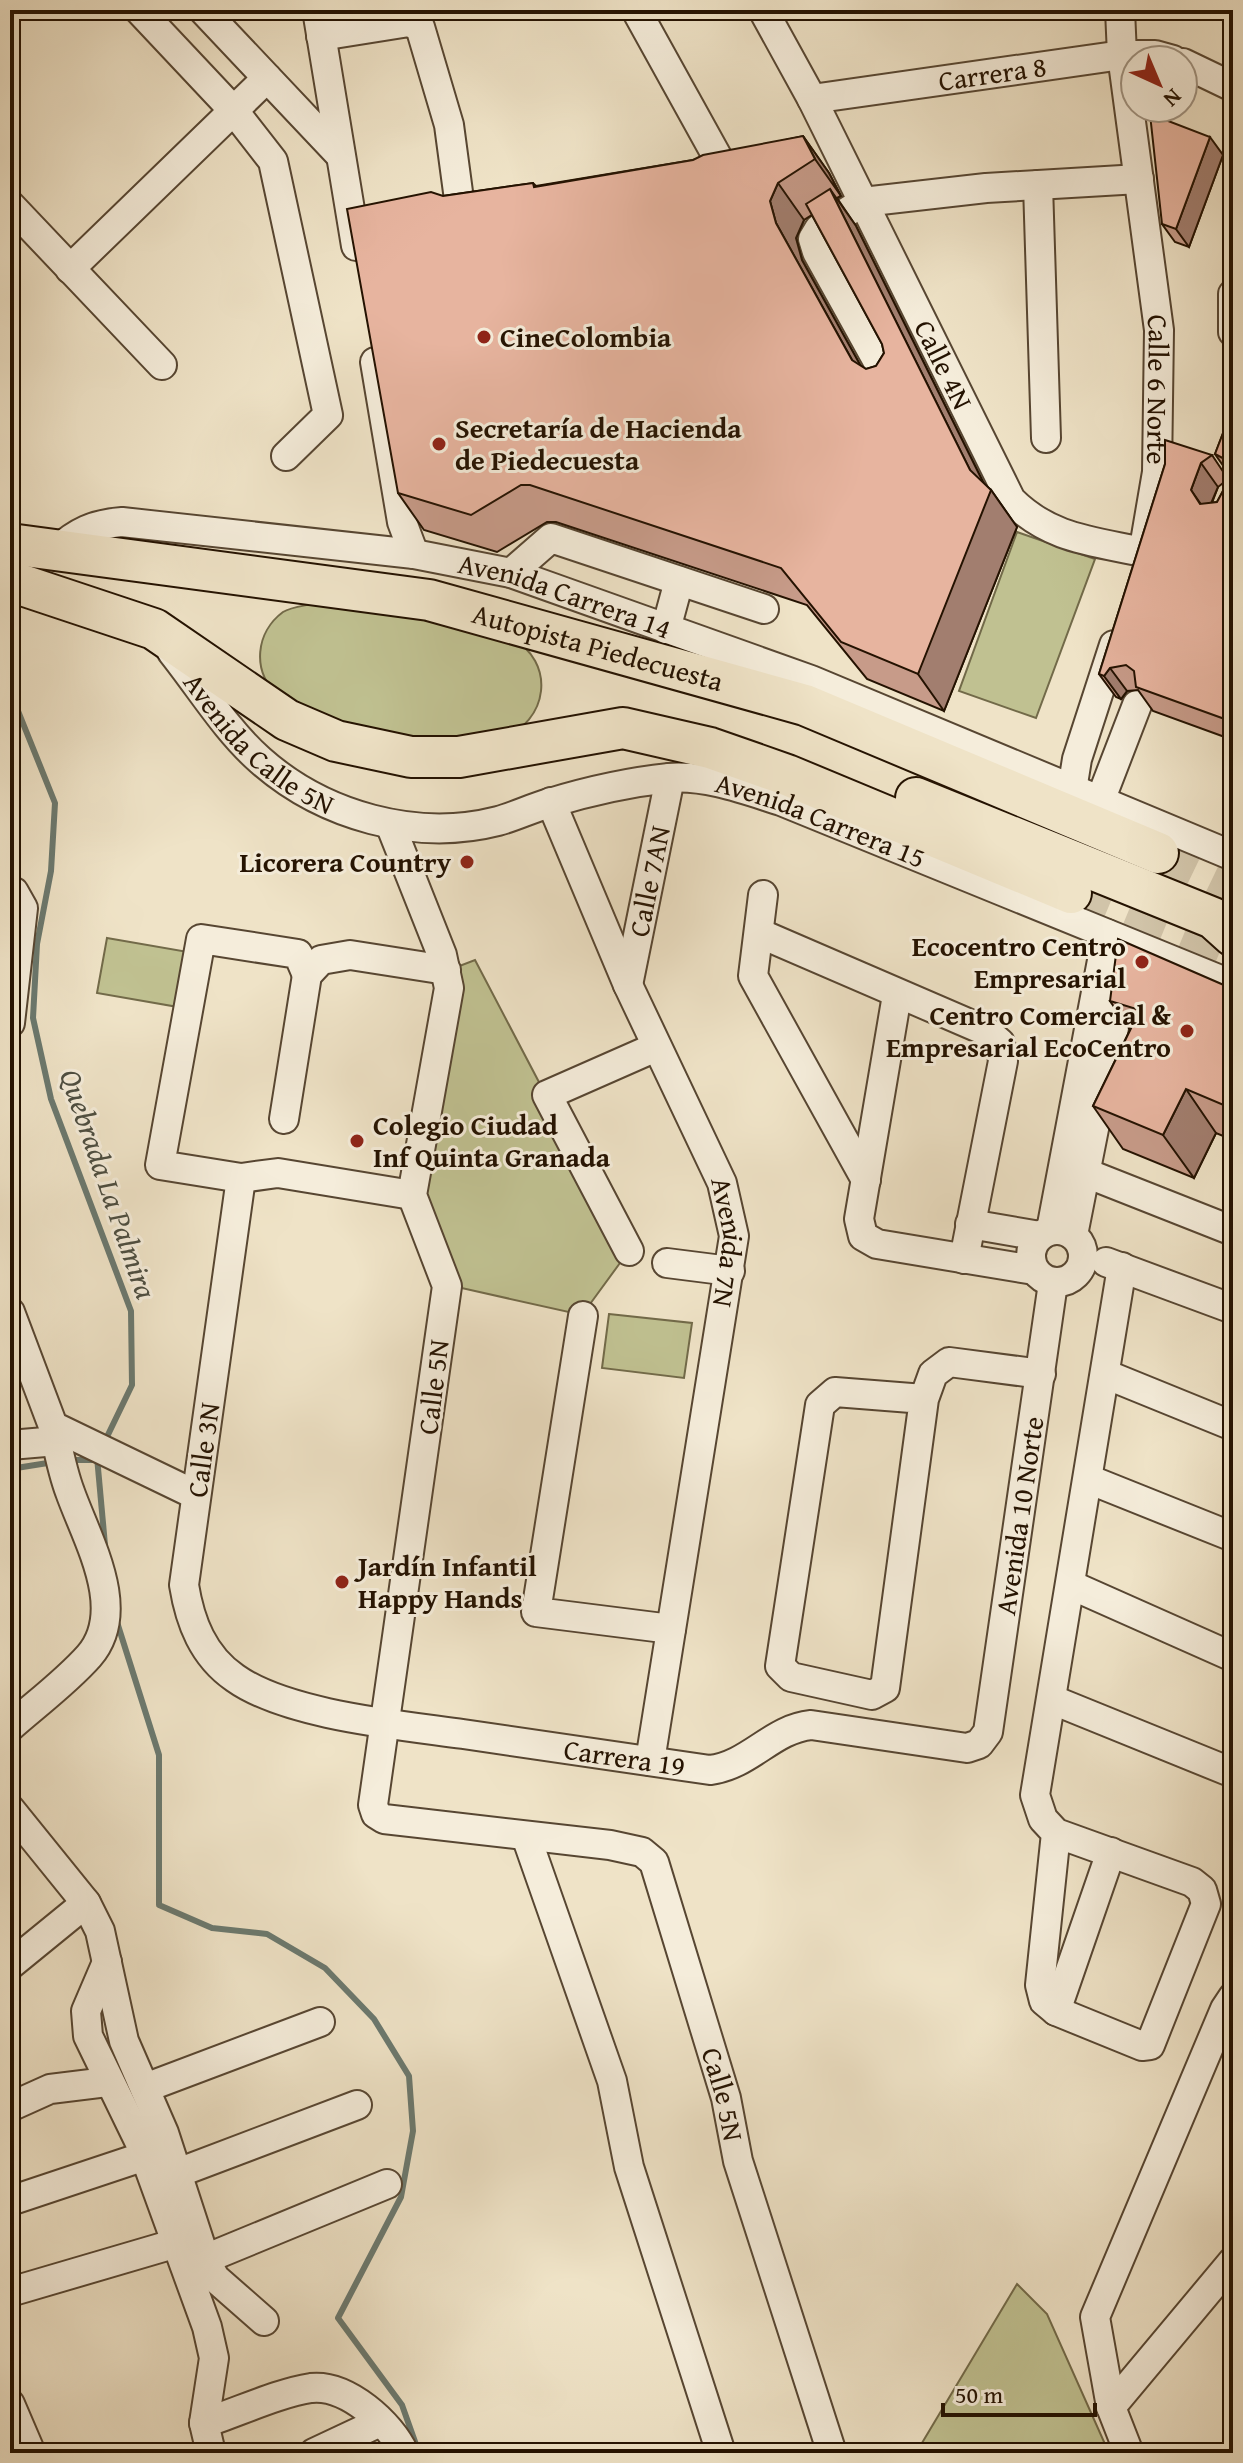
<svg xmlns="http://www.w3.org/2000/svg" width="1243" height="2463" viewBox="0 0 1243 2463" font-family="'Gentium Book Plus',serif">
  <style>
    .green { fill: #c0c191; stroke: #726a49; stroke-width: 2 }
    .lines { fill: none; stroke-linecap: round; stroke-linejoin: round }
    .stream { stroke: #6b796f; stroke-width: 6 }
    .highway-tunnel { stroke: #d1c4a9; stroke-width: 40; stroke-dasharray: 40 20; stroke-linecap: butt }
    .minor-casing { stroke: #574632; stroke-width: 32 }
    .highway-casing { stroke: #241201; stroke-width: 44 }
    .minor { stroke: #f5eddb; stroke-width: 28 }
    .highway { stroke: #efe3c7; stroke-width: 40 }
    .wall { fill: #c79b89; stroke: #241201; stroke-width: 2; fill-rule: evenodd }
    .shaded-wall { fill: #a27e6f; stroke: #241201; stroke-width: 2 }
    .building { fill: #e7b49f; stroke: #241201; stroke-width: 2 }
    .poi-dot { fill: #8f2418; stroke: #f5eddb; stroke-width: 3 }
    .labels { text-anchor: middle; stroke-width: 6; stroke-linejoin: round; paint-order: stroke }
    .street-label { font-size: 28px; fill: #241201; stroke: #f5eddb }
    .poi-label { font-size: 28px; font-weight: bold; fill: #241201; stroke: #f5eddb; text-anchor: start }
    .water-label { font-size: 30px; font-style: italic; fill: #4d4e41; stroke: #f5eddb }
  </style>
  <rect width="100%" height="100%" fill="#efe3c7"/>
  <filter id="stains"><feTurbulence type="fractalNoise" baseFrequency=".0025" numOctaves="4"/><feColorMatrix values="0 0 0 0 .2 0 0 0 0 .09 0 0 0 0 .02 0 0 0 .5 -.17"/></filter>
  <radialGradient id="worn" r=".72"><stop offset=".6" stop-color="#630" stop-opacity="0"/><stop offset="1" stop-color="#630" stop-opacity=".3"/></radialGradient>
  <g class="green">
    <path d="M1017 532 1095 559 1036 718 959 691Z"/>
    <path d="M312 604C366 612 463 617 510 638 557 660 549 724 500 738 481 743 436 744 415 741 375 737 343 723 306 707 298 703 285 700 278 695 251 671 256 632 283 612 291 607 303 606 312 604Z"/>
    <path d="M107 938 188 952 178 1007 97 993Z"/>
    <path d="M475 960 628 1252 582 1315 448 1285 414 1195 449 970Z"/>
    <path d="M609 1314 692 1323 684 1378 602 1368Z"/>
    <path d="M1017 2284 1047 2314 1109 2453H916Z"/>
  </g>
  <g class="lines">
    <g class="stream">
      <path d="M12 696 55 803 51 871 37 944 33 1018 51 1099 131 1311 132 1385 104 1443"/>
      <path d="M97 1457 105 1545"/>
      <path d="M69 1460H96"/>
      <path d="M10 1469 54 1462"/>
      <path d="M116 1619 159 1755V1905L212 1928 267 1934 325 1968 374 2019 409 2076 413 2131 401 2197 338 2318 402 2405 419 2453"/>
    </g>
    <g class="highway-tunnel">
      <path d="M1158 853 1233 889"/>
      <path d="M1071 893 1233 960"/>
    </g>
    <defs>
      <g id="minor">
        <path d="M139 10 234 111 273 161 328 415 286 456"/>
        <path d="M203 10 340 155"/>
        <path d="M317 10 356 246"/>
        <path d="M636 10 724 169 713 180"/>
        <path id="s1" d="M763 10 812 99 1011 500C1050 539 1092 541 1143 552"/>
        <path id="s2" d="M1120 10 1122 55 1159 330 1157 472 1144 548"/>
        <path d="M321 36 409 22 420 27 449 125 460 207 467 216 478 215"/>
        <path d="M1183 63 1233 87"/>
        <path id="s3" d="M812 99 1122 55H1155L1173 60"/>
        <path d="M1038 185 1046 438"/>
        <path d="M10 205 162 365"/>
        <path d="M70 269 267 78"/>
        <path d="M1233 294V332"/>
        <path d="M375 362 402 522 414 554"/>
        <path d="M893 389 817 252 813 239 819 229 863 202 986 188 1139 179"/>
        <path id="s4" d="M56 551C77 532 94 524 122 522L414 554 511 573 811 680 1233 856"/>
        <path d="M511 573 551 538 764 609"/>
        <path d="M666 629 679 581"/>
        <path id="s5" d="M172 652C200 687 226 730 260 760 323 816 416 842 498 821 516 816 532 808 550 803 586 792 631 782 669 778 707 775 746 790 781 801L1223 981 1233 982"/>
        <path d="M1072 790 1077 759 1114 645"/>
        <path d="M1100 801 1137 705"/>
        <path id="s6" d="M551 802 628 985 722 1183 734 1236 650 1761"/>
        <path id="s7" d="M390 824 442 955 449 988 412 1195 447 1286 373 1805 376 1814 384 1819 610 1845 642 1852 654 1862 726 2098 738 2161 832 2453"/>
        <path d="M763 895 753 976 866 1180"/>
        <path d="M759 933 986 1031 1000 1043 1003 1061 964 1259"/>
        <path d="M307 975 298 954 201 939 160 1165 241 1178 278 1173 412 1195"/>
        <path id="s8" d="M628 985 670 778"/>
        <path d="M897 995 859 1219 863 1236 877 1244 1034 1270"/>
        <path d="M10 1023 23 908 14 892"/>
        <path d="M284 1119 307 975 321 960 350 955 446 970"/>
        <path d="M1086 1173 1233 1231"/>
        <path id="s9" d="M241 1178 184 1585C190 1622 203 1656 235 1678 287 1715 399 1725 463 1734 546 1746 628 1758 710 1770 750 1765 772 1729 811 1725L967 1748 979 1744 988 1732 1053 1283"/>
        <path d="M970 1224 1040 1236"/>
        <circle cx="1057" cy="1256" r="26"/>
        <path d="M1051 1230 1107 934"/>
        <path d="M1073 1235 1124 977"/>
        <path d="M629 1251 547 1095 656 1047"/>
        <path d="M1106 1262 1233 1309"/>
        <path d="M667 1263 730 1271"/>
        <path d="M10 1312 53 1426 196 1495"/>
        <path d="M583 1316 536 1612 671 1629"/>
        <path d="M1105 1374 1233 1426"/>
        <path d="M924 1399 835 1392 820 1405 780 1666 791 1677 872 1695 885 1688 924 1399 933 1374 949 1362 1041 1374"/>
        <path d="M10 1445 57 1441"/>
        <path d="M1088 1479 1233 1537"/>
        <path d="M1071 1585 1233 1657"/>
        <path d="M1053 1700 1233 1773"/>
        <path d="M10 1727C36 1704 66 1682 89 1656 129 1610 87 1540 70 1492 62 1471 58 1448 53 1426"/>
        <path d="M10 1809 86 1903 100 1931 124 2041 164 2133 205 2259 215 2278 264 2321"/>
        <path d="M1056 1833 1192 1882 1202 1890 1206 1904 1150 2045 1142 2046 1056 2011 1044 2001 1040 1985 1056 1833 1043 1819 1035 1795 1122 1267"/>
        <path d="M526 1836 612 2081 629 2167 721 2453"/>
        <path d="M107 1962 86 2011 88 2036 140 2143 207 2327 214 2358 204 2423 211 2453"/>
        <path d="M10 1965 86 1903"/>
        <path d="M1056 2011 1111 1852"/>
        <path d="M145 2088 320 2022"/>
        <path d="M10 2107 50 2089 107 2082"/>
        <path d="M175 2174 357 2105"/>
        <path d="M10 2201 145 2156"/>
        <path d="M205 2259 387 2184"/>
        <path d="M10 2292 177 2243"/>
        <path d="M10 2404 31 2453"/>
        <path d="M1111 2407 1233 2261"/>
        <path d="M204 2423C236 2413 278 2393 311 2388 347 2384 391 2424 404 2453"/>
        <path d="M314 2453 380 2422"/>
        <path d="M1129 2453 1111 2407 1095 2317 1225 2009 1233 1997"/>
      </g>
      <g id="highway">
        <path id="s10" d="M10 544 429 600 805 705 1158 853"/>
        <path d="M10 581 154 629 287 720 336 741 411 757H459L623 728 710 748 787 775 1071 893"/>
        <path d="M916 798 1213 918 1233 936"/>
      </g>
    </defs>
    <use href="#minor" class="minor-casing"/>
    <use href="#highway" class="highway-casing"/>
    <use href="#minor" class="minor"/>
    <use href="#highway" class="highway"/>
  </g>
  <g class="wall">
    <path d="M803 136 829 173 841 196 837 198 856 226 984 484 991 490 1017 527 944 711 867 679 807 605 556 522H547L497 552 424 530 398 493 443 196 533 183 536 186 693 160ZM812 215 882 344 884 353 876 366 866 369 860 365 802 260 796 238 804 220Z"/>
    <path d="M1223 155 1189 247 1175 242 1162 224Z"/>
    <path d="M1233 407V740L1153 711 1138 690 1127 691 1121 699 1116 697 1099 674 1165 464 1212 455 1228 479 1218 487 1212 503 1217 502 1231 477 1215 454Z"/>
    <path d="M1233 989V1140L1216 1133 1194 1178 1123 1149 1093 1106 1130 1030 1110 1001Z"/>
  </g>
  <g class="shaded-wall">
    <path d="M803 136 829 173 841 196 815 159Z"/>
    <path d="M1210 137 1223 155 1189 247 1176 229Z"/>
    <path d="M778 183 804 220 796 238 802 260 878 397 852 360 776 223 770 201Z"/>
    <path d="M830 189 856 226 989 494 991 490 1017 527 944 711 918 674 970 470Z"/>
    <path d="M1201 463 1218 487 1207 513 1191 490Z"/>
    <path d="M1110 668 1127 691 1121 699 1104 676Z"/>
    <path d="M1186 1089 1216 1133 1194 1178 1163 1135Z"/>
  </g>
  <g class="building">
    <path d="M1150 114 1210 137 1176 229 1162 224Z"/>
    <path d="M803 136 815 159 778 183 770 201 776 223 852 360 866 369 876 366 884 353 882 344 806 204 830 189 970 470 991 490 918 674 841 642 781 568 530 485H521L471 515 398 493 347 209 431 192 443 196 533 183 534 187 693 160 703 155Z"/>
    <path d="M1233 407V470L1230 462 1215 454Z"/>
    <path d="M1165 440 1212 455 1201 463 1191 490 1200 504 1217 502 1233 472V722L1136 687 1134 671 1126 665 1110 668 1104 676 1099 674 1165 464Z"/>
    <path d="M1118 939 1233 989V1109L1186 1089 1163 1135 1093 1106 1140 1010 1110 1001Z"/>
  </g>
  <g class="poi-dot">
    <circle cx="484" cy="337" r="8"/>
    <circle cx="439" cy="444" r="8"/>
    <circle cx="467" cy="862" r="8"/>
    <circle cx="1142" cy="962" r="8"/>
    <circle cx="1187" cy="1031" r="8"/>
    <circle cx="357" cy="1141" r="8"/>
    <circle cx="342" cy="1582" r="8"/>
  </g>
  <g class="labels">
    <g class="street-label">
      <text dy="10" stroke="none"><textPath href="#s3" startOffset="182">Carrera 8</textPath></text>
      <text dy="10" stroke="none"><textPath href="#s1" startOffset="398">Calle 4N</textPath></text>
      <text dy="10" stroke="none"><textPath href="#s2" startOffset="382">Calle 6 Norte</textPath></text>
      <text dy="10" stroke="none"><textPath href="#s4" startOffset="524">Avenida Carrera 14</textPath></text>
      <text dy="10" stroke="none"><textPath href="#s10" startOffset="598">Autopista Piedecuesta</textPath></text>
      <text dy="10" stroke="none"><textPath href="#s5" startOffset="128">Avenida Calle 5N</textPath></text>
      <text dy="10" stroke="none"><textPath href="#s5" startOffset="730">Avenida Carrera 15</textPath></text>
      <text dy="10" stroke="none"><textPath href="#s8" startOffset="106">Calle 7AN</textPath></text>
      <text dy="10" stroke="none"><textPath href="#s6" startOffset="478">Avenida 7N</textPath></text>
      <text transform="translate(433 1387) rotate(-83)" y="10">Calle 5N</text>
      <text transform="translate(203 1450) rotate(-82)" y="10">Calle 3N</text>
      <text dy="10" stroke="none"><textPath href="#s9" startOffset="1522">Avenida 10 Norte</textPath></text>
      <text dy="10" stroke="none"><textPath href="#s9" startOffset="920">Carrera 19</textPath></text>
      <text dy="10" stroke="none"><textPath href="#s7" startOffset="1544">Calle 5N</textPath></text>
    </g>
    <g class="poi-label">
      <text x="500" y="347">CineColombia</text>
      <text x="455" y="438">Secretaría de Hacienda<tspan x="455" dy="32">de Piedecuesta</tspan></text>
      <text x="451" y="872" text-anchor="end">Licorera Country</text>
      <text x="1126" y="956" text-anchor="end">Ecocentro Centro<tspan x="1126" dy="32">Empresarial</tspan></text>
      <text x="1171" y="1025" text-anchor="end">Centro Comercial &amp;<tspan x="1171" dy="32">Empresarial EcoCentro</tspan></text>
      <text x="373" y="1135">Colegio Ciudad<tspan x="373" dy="32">Inf Quinta Granada</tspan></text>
      <text x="358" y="1576">Jardín Infantil<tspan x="358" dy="32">Happy Hands</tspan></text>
    </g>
    <g class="water-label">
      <text transform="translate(108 1184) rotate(71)" y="10">Quebrada La Palmira</text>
    </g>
  </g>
  <rect width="1243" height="2463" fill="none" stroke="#efe3c7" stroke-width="40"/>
  <rect x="12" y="12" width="1219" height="2439" fill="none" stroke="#241201" stroke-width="4"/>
  <rect x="20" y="20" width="1203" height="2423" fill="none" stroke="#241201" stroke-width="2"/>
  <g transform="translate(1159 84) rotate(136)"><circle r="38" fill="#f5eddb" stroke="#a19584" stroke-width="2"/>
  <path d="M0-6L14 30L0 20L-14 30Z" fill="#8f2418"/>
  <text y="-12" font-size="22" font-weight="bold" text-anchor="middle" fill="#241201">N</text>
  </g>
  <path d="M943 2403v12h152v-12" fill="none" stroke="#241201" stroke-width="4"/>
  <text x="955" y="2403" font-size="24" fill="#241201" stroke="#f5eddb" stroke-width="6" paint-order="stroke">50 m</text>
  <rect width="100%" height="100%" filter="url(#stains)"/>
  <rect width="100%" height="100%" fill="url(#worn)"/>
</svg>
